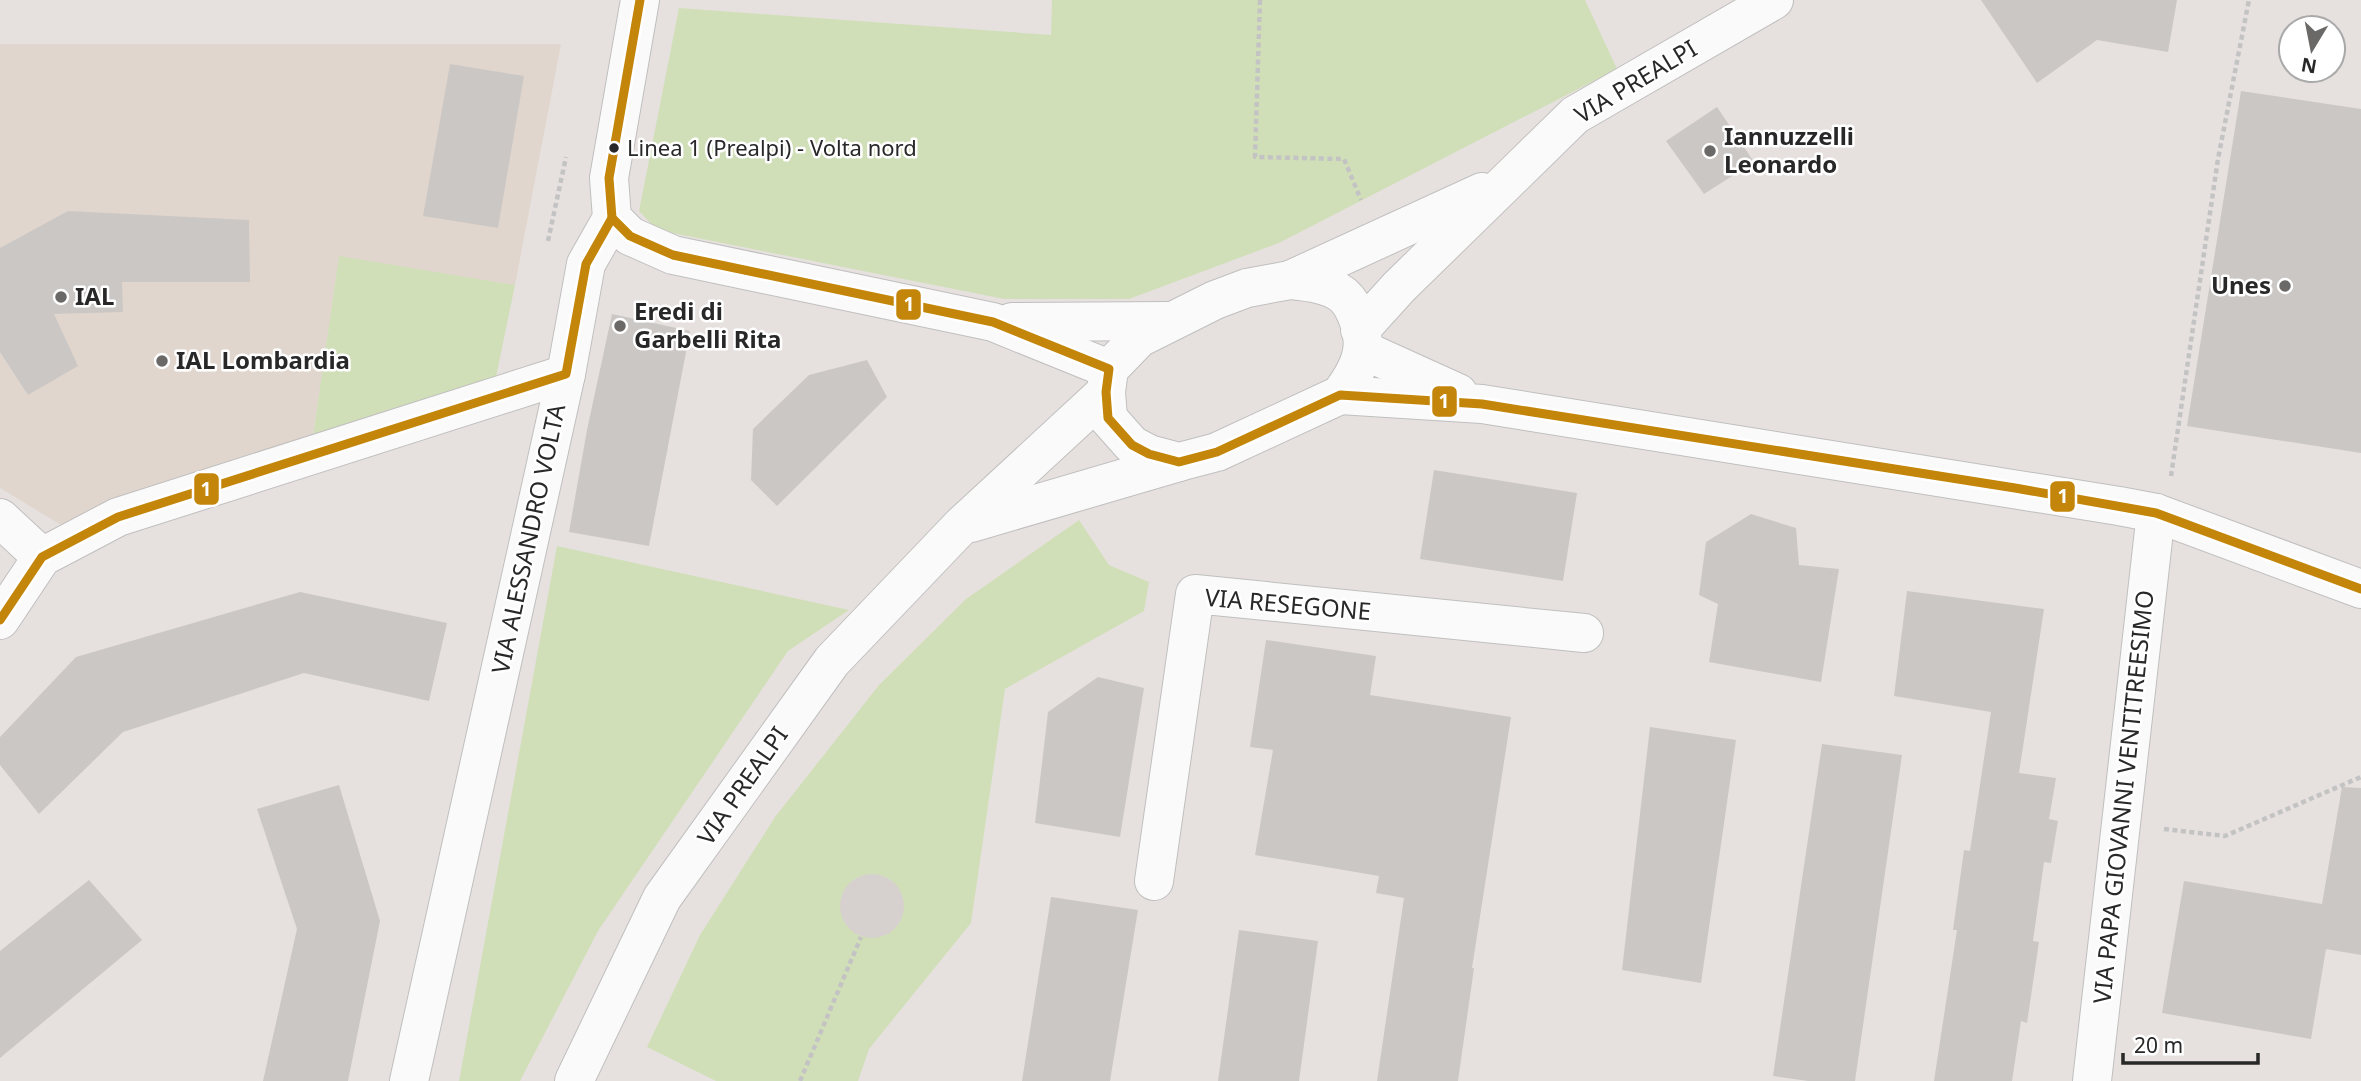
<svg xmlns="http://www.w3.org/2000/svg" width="2361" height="1081" viewBox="0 0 2361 1081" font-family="'Noto Sans',sans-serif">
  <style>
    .education { fill: #e0d6cd }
    .green { fill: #d1dfb9 }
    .plaza { fill: #d6d1ce }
    .building { fill: #cbc7c5 }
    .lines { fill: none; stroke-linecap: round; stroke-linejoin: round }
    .minor-casing { stroke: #c0bfbf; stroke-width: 40 }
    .tertiary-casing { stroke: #c0bfbf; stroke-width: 40 }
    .path { stroke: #c4c3c3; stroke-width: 4.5; stroke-dasharray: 5 3.5; stroke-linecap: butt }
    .minor { stroke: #fbfafa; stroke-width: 38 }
    .tertiary { stroke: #fbfafa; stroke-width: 38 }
    .bus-1-casing { stroke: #fff; stroke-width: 14 }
    .bus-1 { stroke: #c3860a; stroke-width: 9 }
    .bus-dot { fill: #282828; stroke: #fff; stroke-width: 2.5 }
    .poi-dot { fill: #6a6968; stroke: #fff; stroke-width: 2.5 }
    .labels { text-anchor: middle; stroke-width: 5; stroke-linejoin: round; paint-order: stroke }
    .bus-label { font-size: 22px; fill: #282828; stroke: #fff; text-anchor: start }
    .street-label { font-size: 24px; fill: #282828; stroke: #fff }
    .poi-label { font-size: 24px; font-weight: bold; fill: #282828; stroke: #fff; text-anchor: start }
    .line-badge { stroke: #fff; stroke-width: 2.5 }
    .badge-label { font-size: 19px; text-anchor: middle; font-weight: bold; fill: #fff }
  </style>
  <rect width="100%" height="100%" fill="#e6e1de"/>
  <path class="education" d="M0 44H561L515 285 339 257 313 436 66 528 0 488Z"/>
  <g class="green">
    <path d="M1052 0H1585L1617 69 1279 243 1129 299H1004L657 230 639 211 679 8 1051 35Z"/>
    <path d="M339 256 515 285 496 377 313 436Z"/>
    <path d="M1079 520 1109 565 1149 582 1144 611 1005 689 971 923 869 1049 858 1081H716L647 1047 700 935 775 817 879 685 966 599Z"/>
    <path d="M557 546 849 610 788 651 598 931 520 1081H459Z"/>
  </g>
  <circle class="plaza" cx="872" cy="906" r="32"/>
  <g class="building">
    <path d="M1981 0H2177L2168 52 2097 40 2037 83Z"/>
    <path d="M450 64 524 76 498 228 423 216Z"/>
    <path d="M2241 91 2361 109V453L2187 426Z"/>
    <path d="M1717 107 1754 162 1704 194 1666 141Z"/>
    <path d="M68 211 249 220 250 282H122L123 312 54 314 78 366 28 395 0 352V248Z"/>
    <path d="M612 314 690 331 649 546 569 532 587 430Z"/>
    <path d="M867 360 887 397 777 506 751 480 753 429 809 375Z"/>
    <path d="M1434 470 1577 493 1563 581 1420 559Z"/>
    <path d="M1751 514 1796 528 1799 565 1839 569 1821 682 1709 662 1718 604 1699 595 1706 542Z"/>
    <path d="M1907 591 2044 609 2019 773 2056 778 2049 819 2058 821 2051 863 2044 862 2033 941 2039 942 2027 1023 2021 1021 2012 1081H1934L1957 930H1953L1964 850 1970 851 1991 712 1894 696Z"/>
    <path d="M300 592 447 623 429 701 304 673 123 732 39 814 0 765V737L76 657Z"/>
    <path d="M1266 640 1376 656 1370 695 1511 717 1472 968H1474L1458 1081H1377L1404 898 1376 893 1379 876 1255 855 1273 750 1250 747Z"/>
    <path d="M1098 677 1144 688 1120 837 1035 823 1048 712Z"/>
    <path d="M1650 727 1736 740 1701 983 1622 970Z"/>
    <path d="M1822 744 1902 755 1855 1081H1808L1773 1076Z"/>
    <path d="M339 785 380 921 348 1081H263L297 929 257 809Z"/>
    <path d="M2342 787 2361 788V955L2326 949 2311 1039 2162 1013 2184 881 2322 904Z"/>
    <path d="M89 880 142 940 0 1058V951Z"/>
    <path d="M1051 897 1138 910 1110 1081H1022Z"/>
    <path d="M1239 930 1318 941 1299 1081H1218Z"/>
  </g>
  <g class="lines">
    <defs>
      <g id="minor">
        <path d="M612 218 630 236 673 255 993 322 1109 369"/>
        <path d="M1012 322 1170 321"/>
        <path d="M1363 350 1458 393"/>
        <path d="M1340 395 1482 404 2119 506 2156 513 2361 589"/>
        <path d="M0 518 42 557"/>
        <path d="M0 620 42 557 118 517 566 374"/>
        <path d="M1154 881 1195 594 1584 633"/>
        <path d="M409 1081 566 374 586 264 612 218 609 178 640 0"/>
        <path d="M2092 1081 2156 513"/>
      </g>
      <g id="tertiary">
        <path d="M1290 280C1308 282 1329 284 1343 295 1356 306 1365 334 1362 351 1360 366 1349 383 1340 395L1217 452 1179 462 1149 454 1132 445 1108 418 1106 392 1109 369 1139 338 1215 300 1247 288Z"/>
        <path d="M1290 280 1482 192"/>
        <path d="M1360 330 1399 287 1575 115 1774 0"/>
        <path d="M971 523 1179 462"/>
        <path d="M574 1081 662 898 832 661 962 525 1106 392"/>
      </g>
    </defs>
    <use href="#minor" class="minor-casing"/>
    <use href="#tertiary" class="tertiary-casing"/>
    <g class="path">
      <path d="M1260 0 1255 157 1344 159 1361 200"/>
      <path d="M548 241 566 157"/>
      <path d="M2171 476 2218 159 2249 0"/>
      <path d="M2164 829 2225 836 2361 777"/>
      <path d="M800 1081 861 937"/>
    </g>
    <use href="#minor" class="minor"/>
    <use href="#tertiary" class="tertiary"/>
    <defs>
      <g id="bus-1">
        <path d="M612 218 630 236 673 255 993 322 1109 369 1106 392 1108 418 1132 445 1149 454 1179 462 1217 452 1340 395 1482 404 2015 488 2156 513 2361 589"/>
        <path d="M0 620 42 557 118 517 566 374 586 264 612 218 609 178 640 0"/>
      </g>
    </defs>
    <use href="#bus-1" class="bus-1-casing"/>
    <use href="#bus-1" class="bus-1"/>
  </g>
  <circle class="bus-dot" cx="614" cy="148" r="6"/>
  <g class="poi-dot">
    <circle cx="1710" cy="151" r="7"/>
    <circle cx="2285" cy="286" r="7"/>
    <circle cx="61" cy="297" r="7"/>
    <circle cx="620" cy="326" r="7"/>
    <circle cx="162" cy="361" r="7"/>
  </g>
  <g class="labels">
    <g class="bus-label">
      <text x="627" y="156">Linea 1 (Prealpi) - Volta nord</text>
    </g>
    <g class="street-label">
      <text transform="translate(1636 82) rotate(-31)" y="8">VIA PREALPI</text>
      <text transform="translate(529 539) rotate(-78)" y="8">VIA ALESSANDRO VOLTA</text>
      <text transform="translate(1288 605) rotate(5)" y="8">VIA RESEGONE</text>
      <text transform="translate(743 786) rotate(-55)" y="8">VIA PREALPI</text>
      <text transform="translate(2124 797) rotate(-84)" y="8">VIA PAPA GIOVANNI VENTITREESIMO</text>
    </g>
    <g class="poi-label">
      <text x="1724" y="145">Iannuzzelli<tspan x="1724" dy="28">Leonardo</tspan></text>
      <text x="2271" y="294" text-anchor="end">Unes</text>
      <text x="75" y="305">IAL</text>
      <text x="634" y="320">Eredi di<tspan x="634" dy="28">Garbelli Rita</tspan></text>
      <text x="176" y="369">IAL Lombardia</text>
    </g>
  </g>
  <g class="line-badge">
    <rect x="895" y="288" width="27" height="33" rx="7" fill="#c3860a"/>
    <rect x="1431" y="385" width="27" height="33" rx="7" fill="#c3860a"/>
    <rect x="193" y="472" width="27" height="34" rx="7" fill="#c3860a"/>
    <rect x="2049" y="480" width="27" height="33" rx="7" fill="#c3860a"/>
  </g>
  <g class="badge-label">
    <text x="909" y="311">1</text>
    <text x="1444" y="408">1</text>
    <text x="206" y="496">1</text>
    <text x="2063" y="503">1</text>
  </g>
  <g transform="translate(2312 49) rotate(190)"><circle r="33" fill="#ffffff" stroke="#a9a9a9" stroke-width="2"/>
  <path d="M0-5L12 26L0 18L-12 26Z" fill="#6a6968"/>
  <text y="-10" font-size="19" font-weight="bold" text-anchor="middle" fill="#282828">N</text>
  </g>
  <path d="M2123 1053v10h135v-10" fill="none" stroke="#282828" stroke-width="3.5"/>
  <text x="2134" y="1053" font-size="21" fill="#282828" stroke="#ffffff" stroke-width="5" paint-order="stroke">20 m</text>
</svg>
